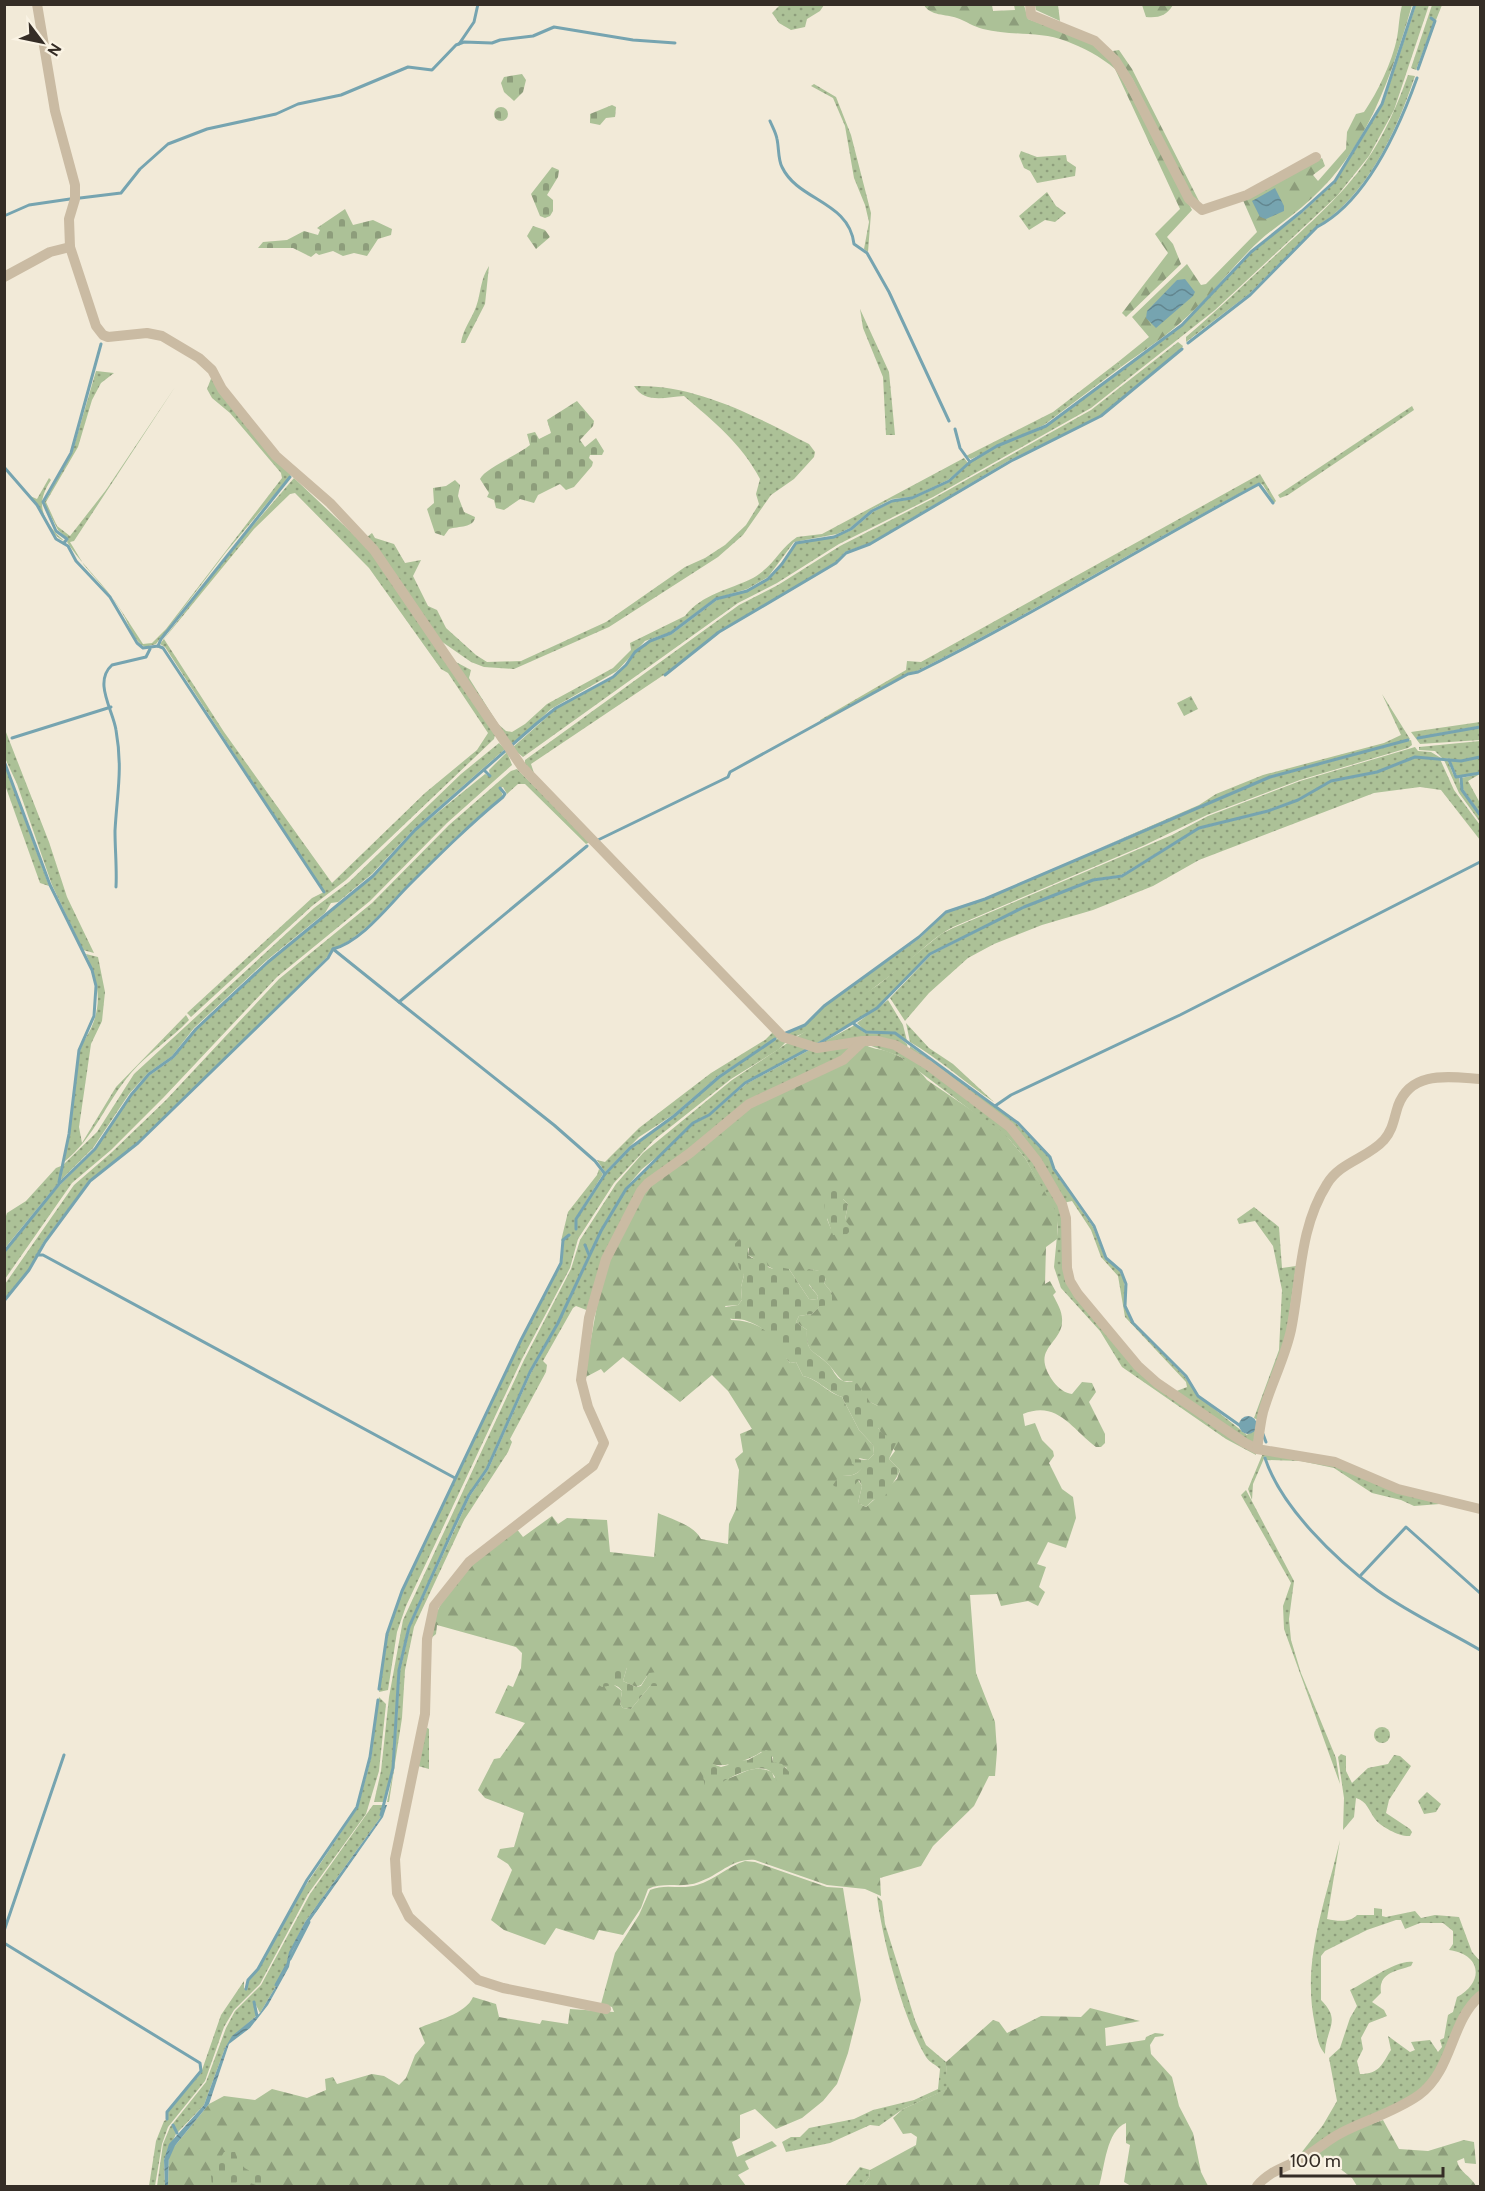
<svg xmlns="http://www.w3.org/2000/svg" width="1485" height="2191" viewBox="0 0 1485 2191" font-family="Cabin,sans-serif">
  <style>
    .grass { fill: url(#grass-dots); fill-rule: evenodd }
    .forest { fill: url(#forest-firs); fill-rule: evenodd }
    .cemetery { fill: url(#cemetery-stones) }
    .water { fill: url(#water-waves) }
    .lines { fill: none; stroke-linecap: round; stroke-linejoin: round }
    .stream { stroke: #76a4b0; stroke-width: 3 }
    .minor { stroke: #cabba3; stroke-width: 10 }
  </style>
  <defs>
    <pattern id="grass-dots" width="8" height="8" patternUnits="userSpaceOnUse" patternTransform="scale(1.5)"><rect width="8" height="8" fill="#acc197"/><path d="M2 2h.1M6 6h.1" fill="none" stroke="#8d9d7b" stroke-width="1.8" stroke-linecap="round"/></pattern>
    <pattern id="forest-firs" width="22" height="20" patternUnits="userSpaceOnUse" patternTransform="scale(1.5)"><rect width="22" height="20" fill="#acc197"/><path d="M5 1l3.5 6h-7zM16 11l3.5 6h-7z" fill="#8d9d7b"/></pattern>
    <pattern id="cemetery-stones" width="16" height="16" patternUnits="userSpaceOnUse" patternTransform="scale(1.5)"><rect width="16" height="16" fill="#acc197"/><path d="M2 7V4a2 2 0 0 1 4 0v3zM10 15v-3a2 2 0 0 1 4 0v3z" fill="#8d9d7b"/></pattern>
    <pattern id="water-waves" width="16" height="10" patternUnits="userSpaceOnUse" patternTransform="scale(1.5)"><rect width="16" height="10" fill="#76a4b0"/><path d="M0 5q4-4 8 0t8 0" fill="none" stroke="#62868f"/></pattern>
  </defs>
  <rect width="100%" height="100%" fill="#f2ead8"/>
  <g class="grass">
    <path d="M780 5V4L824 5 820 11 807 19 805 27 791 30 779 23 772 13Z"/>
    <path d="M1416 5H1429L1394 110 1369 156 1337 196 1215 310 1091 408 933 497 839 544 777 583 738 603 523 757 512 748 556 709 613 678 626 665 635 652 650 642 672 634 717 600 747 591 769 579 796 543 834 537 852 530 873 512 892 502 912 499 949 482 971 462 997 447 1046 426 1183 325 1251 252 1303 212 1336 181 1383 104Z"/>
    <path d="M1432 5H1442L1436 20 1431 17 1434 22 1416 70 1411 68Z"/>
    <path d="M1408 75 1415 76C1397 130 1367 197 1316 227L1249 294 1186 342V337C1218 310 1247 281 1278 253 1346 190 1376 165 1408 75Z"/>
    <path d="M814 84 836 97 851 135 871 213 868 252 864 249 869 222 865 205 854 178 845 126 833 98 811 86Z"/>
    <path d="M1021 151 1037 157 1066 155 1067 161 1076 167 1075 176 1037 183 1030 171 1024 168 1019 156Z"/>
    <path d="M1047 192 1056 206 1066 213 1055 222 1045 220 1029 230 1019 216Z"/>
    <path d="M489 266 485 304 465 343H461C463 329 471 320 476 307 481 293 480 280 489 266Z"/>
    <path d="M860 309 889 372 895 435H886L883 377 863 328Z"/>
    <path d="M1178 342 1183 346 1182 348 1101 416 1010 460 870 543 845 552 836 562 719 632 665 674 531 764 535 776 525 764V760L739 605 778 585 840 546 934 498 1091 410Z"/>
    <path d="M1118 362 1121 367 1044 425 971 459 966 456 1053 412Z"/>
    <path d="M96 371 114 373 101 383 92 400 78 447 46 502 57 526 70 536 106 490 175 387 74 541 70 542 84 565 115 601 143 644 152 643 166 629 282 478 281 473 230 413 212 398 207 389 212 376 291 475 226 552 156 644 145 647C134 641 130 627 124 616 110 589 84 568 67 542L68 539 58 530 44 503 72 453Z"/>
    <path d="M634 386C696 384 755 416 809 444L815 452 814 457 794 479 771 495 743 535 718 557 609 627 514 669 484 667 471 662 438 639 367 537 372 533 375 538 394 544 405 563 421 560 413 576 428 606 437 610 446 628 476 655 487 662 521 661 606 622 685 567 705 558 725 545 746 525 759 504 756 494 760 479C742 444 713 421 684 396 666 397 645 404 634 386Z"/>
    <path d="M1412 406 1414 410 1288 495 1280 498 1278 495Z"/>
    <path d="M964 458 968 463 948 480 912 497 892 499 871 510 850 528 837 534 794 542 768 577 747 589 714 599 671 632 645 641 617 671 551 709 511 746 454 661 471 670 469 678 498 724 506 731 512 732 525 724 547 704 613 668 631 650 630 643 685 616C702 594 729 590 753 578 774 566 780 548 797 537L822 534Z"/>
    <path d="M1260 474 1276 501 1274 503 1263 485 1259 483C1144 544 1033 613 917 671L908 673 820 723V720L906 670 907 661 921 662Z"/>
    <path d="M49 478 51 480C38 500 39 513 55 532 58 536 62 538 64 541 47 533 43 510 30 496L37 499Z"/>
    <path d="M294 478 374 554 495 735 494 739 346 880 312 906 191 1017 187 1013 312 898 324 892 165 647 160 644 231 551ZM295 493 369 568 441 669 448 673 488 733 477 750 425 793 332 883 224 732 164 639 254 529 290 494Z"/>
    <path d="M1382 694 1410 739 1270 777 1100 848 1199 805 1216 794 1263 775 1384 743 1401 735Z"/>
    <path d="M1191 696 1198 709 1184 716 1177 703Z"/>
    <path d="M1480 722V726L1418 737 1480 728V740L1420 744 1411 732Z"/>
    <path d="M4 727 49 842 67 897 94 953 83 950 52 885 17 784 5 758Z"/>
    <path d="M1411 740 1412 745 1408 748 1300 780 1207 815 1145 845 953 927C935 936 921 951 905 964 876 987 825 1025 792 1038L785 1034 805 1026 824 1006 920 938 946 913 1005 891 1270 778Z"/>
    <path d="M1480 741V757L1461 760 1442 758 1435 751 1419 750V747Z"/>
    <path d="M499 743 505 749 414 829 372 874 338 902 331 903 325 913 267 960 194 1028 172 1056 148 1073 129 1094 93 1148 61 1180 63 1165 97 1132 134 1074 314 908 349 882 461 774Z"/>
    <path d="M1415 747 1418 751 1431 752 1441 758 1414 757 1377 771 1330 781 1298 799 1268 810 1198 828 1121 875 1093 879 1024 906 930 954 877 1008 812 1046 792 1040 878 985 941 934 953 928 1172 835 1208 816 1300 781Z"/>
    <path d="M507 752 512 765 447 823 370 901 277 977 164 1097 111 1150 72 1183 5 1279V1253L20 1231 60 1185 95 1150 131 1095 150 1075 174 1058 196 1029 269 962 374 876 415 831 485 774 490 776 489 770Z"/>
    <path d="M1415 758 1440 759 1454 790 1480 825V840L1441 790 1420 787 1374 793 1199 860 1153 886 1093 910 1042 925 994 944 968 958 929 993 905 1021 890 998 931 955 1025 907 1093 881 1122 877 1199 829 1268 812 1298 800 1331 782 1377 773Z"/>
    <path d="M1480 758V772L1457 776 1450 760 1461 762Z"/>
    <path d="M1444 760 1448 761 1453 774 1459 778C1460 796 1479 805 1480 822L1459 793Z"/>
    <path d="M5 765 49 886 40 883 5 785Z"/>
    <path d="M517 769 590 842 586 844 525 784H518L507 794 503 787 500 788 503 796C466 825 435 858 402 891 382 911 359 940 332 949L327 957 138 1143 89 1181 44 1241 29 1270 5 1299V1284L74 1185 112 1152 166 1100 279 979 372 903 449 825 511 771Z"/>
    <path d="M1480 774 1468 781 1480 803V814L1463 789 1461 778Z"/>
    <path d="M86 954 98 957 105 992 102 1021 91 1044 79 1127 82 1143 116 1087 186 1015 189 1020C171 1039 148 1053 131 1073 106 1102 95 1137 64 1162 73 1125 72 1087 80 1051 82 1042 89 1034 92 1026 103 1000 97 979 86 954Z"/>
    <path d="M888 1000 903 1025 907 1041 896 1033 865 1031 857 1023Z"/>
    <path d="M906 1023 929 1048 953 1064 994 1102C965 1083 940 1059 910 1042Z"/>
    <path d="M855 1025 865 1033 895 1034 907 1044 908 1050 895 1043 816 1046Z"/>
    <path d="M774 1031 779 1037 718 1076 673 1115 639 1137 605 1172 597 1160 605 1162 639 1128 711 1073 765 1040Z"/>
    <path d="M780 1037 786 1042 779 1049 731 1079 654 1140 614 1183 578 1239 570 1268 522 1359 406 1606 397 1632 388 1690 379 1692 388 1634 402 1591 522 1340 562 1263 564 1240 570 1235 561 1241 568 1212 597 1175 599 1169 603 1174 575 1219 576 1230 577 1219 605 1174 630 1148 674 1117 719 1077Z"/>
    <path d="M789 1042 809 1048 745 1082 708 1115 692 1123 668 1148 642 1169 625 1189 590 1253 585 1246 588 1256 558 1323 529 1372 486 1469 469 1495 453 1527 408 1627 398 1670 393 1768 385 1802H374L381 1771 389 1697 403 1620 524 1360 571 1269 580 1240 616 1184 643 1153 732 1080Z"/>
    <path d="M863 1043 894 1047 992 1114 1024 1146 1061 1208 1066 1277 1134 1366 1256 1451V1455L1226 1439 1122 1367 1100 1331 1061 1288 1054 1267 1058 1226 1056 1214 1025 1158 1010 1140 899 1056Z"/>
    <path d="M856 1044 589 1311 576 1306 573 1308 543 1361 547 1365 546 1372 510 1439 512 1442 508 1452 464 1520 414 1627 405 1670 402 1718 389 1802H387L394 1768 400 1671 410 1627 470 1496 488 1470 531 1373 559 1323 602 1231 626 1190 693 1124 709 1116 746 1084 813 1048Z"/>
    <path d="M910 1046 1008 1115 1050 1157 1053 1169 1093 1227 1105 1258 1117 1267 1123 1277 1126 1291 1124 1306 1133 1323 1185 1377 1198 1396 1247 1435 1258 1420 1254 1418 1279 1350 1282 1290 1273 1246 1255 1221 1239 1224 1237 1219 1254 1207 1279 1227 1282 1268 1296 1266 1287 1331 1256 1446 1174 1392 1187 1387 1186 1382 1125 1317 1118 1276 1101 1257 1091 1230 1072 1201 1063 1203 1026 1143 910 1051Z"/>
    <path d="M61 1166 59 1182 5 1248V1219L7 1213 26 1201 56 1168Z"/>
    <path d="M1263 1453 1328 1462 1440 1504 1414 1506 1401 1500 1372 1493 1334 1468 1301 1461 1267 1460 1265 1456 1253 1484 1252 1500 1248 1489Z"/>
    <path d="M1246 1490 1294 1581 1289 1619 1291 1640 1301 1673 1336 1758 1340 1784 1284 1629 1283 1606 1291 1583 1241 1495Z"/>
    <path d="M379 1697 386 1704 379 1771 366 1814 308 1894 260 1984 234 2010 224 2027 205 2081 168 2127 162 2144 155 2186H149L156 2141 164 2121 168 2119 167 2113 201 2073 221 2015 244 1981V1988L247 1990 248 1980 258 1969 300 1894 358 1807 371 1758Z"/>
    <path d="M426 1727 429 1729V1769L418 1766Z"/>
    <circle cx="1382" cy="1735" r="8"/>
    <path d="M1341 1754 1346 1756V1771L1352 1783 1368 1768 1388 1764 1394 1755 1400 1756 1411 1766 1389 1800 1386 1813 1410 1829 1412 1832 1410 1836C1400 1837 1381 1827 1375 1819 1369 1811 1367 1801 1356 1798L1354 1817 1343 1830 1344 1798 1338 1757Z"/>
    <path d="M1427 1792 1441 1804 1436 1812 1424 1814 1418 1801Z"/>
    <path d="M373 1805H385L380 1818 305 1922 294 1944 285 1971 260 2013 254 2001 256 2016 237 2033 225 2048 204 2105 178 2132 172 2125 176 2134 164 2160 165 2186H157L163 2144 170 2127 206 2082 226 2028 235 2011 261 1985 310 1894Z"/>
    <path d="M1340 1840 1327 1919C1337 1921 1350 1923 1357 1915H1374V1908L1382 1909V1916L1386 1917 1415 1911 1421 1918 1435 1915 1459 1917 1472 1952 1480 1961V1993L1442 2066 1418 2093 1298 2157 1323 2125 1337 2101 1329 2058 1340 2048 1350 2018 1357 2006 1350 1990C1365 1983 1397 1959 1413 1962L1411 1966C1396 1971 1378 1973 1381 1993L1372 2002 1384 2010 1387 2016 1369 2023 1361 2038 1363 2049 1357 2061 1360 2074C1380 2074 1382 2064 1391 2050L1388 2036 1410 2052 1415 2050 1411 2042 1430 2040 1438 2052 1442 2047 1440 2040 1444 2038 1448 2015 1453 2012 1457 1997C1485 1982 1481 1954 1449 1950L1453 1944V1931L1443 1923H1420L1405 1929 1401 1920H1396L1367 1930 1325 1951 1321 1956V2000C1342 2021 1326 2027 1325 2054 1318 2046 1317 2036 1315 2025 1301 1961 1326 1901 1340 1840Z"/>
    <path d="M877 1896 882 1901 885 1924 915 2020 926 2045 946 2062 948 2089 903 2109 879 2126 870 2125 830 2143 786 2152 782 2142 791 2137H800L809 2128 854 2119 873 2110 914 2100 938 2089 940 2069C935 2064 930 2063 926 2057 904 2021 882 1939 877 1896Z"/>
    <path d="M860 2167 870 2170 869 2178 863 2186H845Z"/>
  </g>
  <g class="forest">
    <path d="M924 5H992L993 11 1015 10 1014 5H1024L1028 19 1093 43 1113 62 1192 210 1167 237 1173 244 1181 264 1126 317 1122 313 1168 253 1155 234 1180 209 1115 69C1100 56 1084 48 1066 41 1040 31 1010 36 983 29 974 27 966 21 957 18 946 14 930 16 924 5Z"/>
    <path d="M1035 5H1058L1060 21 1036 10Z"/>
    <path d="M1142 5V4L1173 5C1166 16 1159 18 1146 17Z"/>
    <path d="M1402 5H1412C1392 75 1367 149 1311 199 1291 218 1266 232 1248 252 1225 276 1205 302 1179 324 1161 340 1140 353 1121 367L1118 362 1149 337 1132 317 1187 264 1201 285 1206 284 1257 232 1242 198 1249 197 1322 158 1325 166 1313 175 1318 181 1346 149 1347 132 1356 114 1364 112C1378 92 1392 62 1397 38 1399 27 1399 16 1402 5Z"/>
    <path d="M1119 50 1132 69 1200 203 1194 202 1132 78 1113 51Z"/>
    <path d="M863 1043C871 1050 880 1048 889 1052 904 1057 918 1068 927 1080L999 1129 1010 1140 1025 1158 1055 1210 1058 1218 1057 1239 1046 1247 1045 1284 1050 1281 1056 1292 1053 1295C1057 1303 1063 1312 1062 1322 1062 1335 1049 1343 1045 1355 1041 1369 1058 1393 1072 1394L1082 1382 1092 1383 1096 1392 1089 1402 1105 1434V1443L1101 1447H1096C1071 1428 1057 1400 1023 1414L1025 1426 1035 1423 1042 1440 1053 1451 1054 1456 1049 1463 1062 1489 1073 1497 1076 1518 1066 1548 1048 1542 1037 1564 1046 1567 1039 1587 1045 1592 1038 1606 1028 1601 1001 1606 997 1594 970 1595 976 1673 995 1722 997 1751 995 1776H989L974 1806 933 1846 921 1866 880 1878 881 1896 865 1889 827 1885 755 1860C732 1858 720 1875 699 1882 682 1889 665 1881 648 1889L641 1908 623 1935 599 1930 594 1940 556 1928 545 1945 504 1930 491 1920 512 1870 508 1864 497 1857 500 1849 514 1847 524 1813 485 1798 478 1790 494 1759 500 1758 525 1723 495 1713 508 1685 513 1687 521 1668 522 1653 516 1647 437 1625 436 1634 429 1640C436 1589 479 1559 516 1528L523 1537 552 1516 558 1524 567 1518 607 1520 610 1552 654 1557 658 1513C671 1519 694 1525 701 1539L728 1544 729 1524 736 1509 739 1470 735 1459 743 1452 740 1434 752 1429 728 1391 712 1375 680 1402 623 1357 604 1373 601 1369 584 1378 603 1272 645 1189 750 1107ZM843 1199 848 1204 845 1220 831 1229 827 1219ZM749 1248 748 1255 773 1269H789L809 1299 817 1300 818 1296 809 1285V1269L819 1271 826 1278 824 1283 832 1293 812 1314 799 1316 796 1322 807 1330C806 1355 814 1349 828 1364 833 1369 837 1376 843 1381H852L870 1402 878 1406V1428L895 1451 889 1459 900 1470 897 1479 866 1507 858 1503 862 1486 858 1480 839 1476C849 1476 857 1476 863 1467L859 1458 868 1460 874 1454 873 1445 859 1430 842 1397C824 1391 820 1380 803 1376L796 1362 790 1363C784 1356 783 1349 778 1342 767 1327 748 1320 731 1320L725 1306 738 1305 742 1300 741 1287 744 1275 738 1257ZM627 1667 623 1681 636 1687 641 1685 647 1676 657 1686H650L631 1709 623 1708 620 1704 622 1691 614 1685ZM761 1752 773 1757V1762L787 1768 774 1778 772 1772C749 1762 740 1778 721 1780L710 1764C725 1768 748 1761 761 1752Z"/>
    <path d="M745 1861 755 1862 827 1887 843 1888 861 2000 848 2053 837 2084 823 2101 802 2118 776 2129 755 2109 740 2115V2138L732 2142 737 2157 772 2141 777 2146 745 2161 749 2169 738 2175 746 2186H168L169 2153 209 2104 224 2096 255 2100 272 2089 307 2098 326 2090 325 2079 333 2077 337 2084 372 2074 384 2076 399 2085 406 2078 415 2055 425 2043 419 2028C435 2021 466 2014 473 1997L496 2004 499 2017 540 2024 542 2020 568 2024 570 2009 614 2012 612 2007 601 2004 615 1953 639 1915 650 1890C665 1883 681 1890 697 1885 715 1880 728 1866 745 1861Z"/>
    <path d="M1090 2008 1140 2021 1105 2028 1106 2046 1145 2040 1146 2037 1155 2033 1164 2034 1163 2036 1155 2037 1150 2045 1151 2054 1172 2077 1179 2106 1193 2133 1201 2172 1208 2186H1131L1124 2182 1130 2145 1126 2143V2123C1106 2131 1105 2167 1099 2186H863L869 2178 870 2170 916 2145 917 2137 911 2133 903 2134 893 2118 903 2109 947 2089 946 2062 993 2020 999 2022 1007 2033 1041 2016 1081 2017Z"/>
    <path d="M1383 2120 1399 2149 1428 2151 1464 2140 1474 2142 1476 2164 1465 2163 1464 2158 1457 2161C1459 2172 1471 2176 1476 2186H1357L1352 2178 1325 2157 1305 2160 1344 2133Z"/>
  </g>
  <g class="cemetery">
    <path d="M522 74 526 80 523 92 514 101 504 92 501 83 504 77Z"/>
    <path d="M612 105 616 107 615 117 606 118 600 125 590 123V114Z"/>
    <circle cx="501" cy="114" r="7"/>
    <path d="M552 167 559 170 558 177 547 195 553 200V211L550 216 545 218 540 216 531 194Z"/>
    <path d="M345 209 353 225 373 220 392 229 391 235 378 239 367 256 354 253 343 256 333 251 319 255 316 253 311 257 293 248H258L263 242 287 240 304 231 318 235 320 230 317 228Z"/>
    <path d="M533 226 545 230 550 237 536 249 527 236Z"/>
    <path d="M577 401 594 421 593 426 580 440 585 447 596 438 604 451 602 455H590L589 458 593 462 592 466 574 487 566 490 560 484 538 495 534 503 520 499 504 510 496 508 494 500 487 497 489 493 480 479C485 468 518 455 530 445L527 434 535 432 539 439 551 433 547 420Z"/>
    <path d="M455 480 460 485 458 496 464 512 475 517C474 528 459 526 449 529L444 536 435 533 427 509 434 503 433 488 446 486Z"/>
    <path d="M831 1187 840 1190 843 1199 848 1204 845 1220 852 1229 847 1234 833 1235C828 1219 818 1202 831 1187Z"/>
    <path d="M740 1238 748 1240V1255L752 1258 766 1259 768 1267 773 1269 779 1267 789 1269 809 1299 817 1300 818 1296 805 1279 804 1272 809 1269 832 1273 833 1277 826 1278 824 1283 832 1293V1305L820 1306 812 1314 799 1316 796 1322 807 1330C806 1354 814 1350 828 1364 833 1368 835 1378 843 1381 849 1383 851 1380 857 1383L870 1402 878 1406V1428L884 1435 893 1437 896 1443 889 1459 900 1470C896 1480 890 1486 885 1496L873 1500 866 1507 858 1503 862 1486 859 1480 852 1488 841 1492 833 1485 839 1476C849 1476 858 1476 862 1467L852 1464 851 1459 868 1460 874 1454 873 1445 859 1430 842 1397C824 1390 820 1380 803 1376L796 1362 790 1363C774 1345 775 1331 747 1321 740 1318 732 1320 724 1318L720 1308 738 1305 742 1300 741 1287 744 1275 739 1268 734 1245Z"/>
    <path d="M621 1664 627 1667 623 1681 636 1687 641 1686 649 1673 657 1672 664 1680 657 1686H650L631 1709 623 1708 620 1704 622 1691C616 1682 610 1686 602 1687L597 1684V1677L602 1672Z"/>
    <path d="M766 1750 771 1752 773 1762 782 1764 790 1773 788 1780 779 1783C776 1780 774 1774 771 1772 758 1760 721 1781 711 1790L706 1788C702 1778 702 1771 710 1763L721 1767 728 1765 731 1761 748 1760Z"/>
    <path d="M224 2152H235C243 2174 251 2169 267 2178L265 2186C254 2187 249 2180 238 2180L234 2186H212L211 2176Z"/>
  </g>
  <g class="water">
    <path d="M1275 188 1284 206V211L1266 219 1260 217 1252 201Z"/>
    <path d="M1185 279 1195 292 1193 296 1156 328 1146 318 1147 311 1177 280Z"/>
    <circle cx="1248" cy="1425" r="9"/>
    <path d="M385 1805H387L383 1817 305 1928 292 1952 289 1967 268 2005 250 2028 229 2044 209 2104 169 2153 168 2186H165L164 2160 169 2144 204 2105 225 2048 232 2036 260 2013 285 1971 289 1952 305 1922 380 1818Z"/>
  </g>
  <g class="lines">
    <g class="stream">
      <path d="M459 44 474 22 478 4"/>
      <path d="M1418 69 1435 21 1431 18"/>
      <path d="M770 121C773 128 776 133 777 139 779 148 778 160 782 167 798 201 849 201 854 244L867 253 889 292 949 421"/>
      <path d="M80 198 121 193 140 169 168 144 207 129 276 114 298 104 341 95 408 67 432 70 456 45 464 42 492 43 500 40 533 36 554 27 633 40 675 43"/>
      <path d="M4 216 29 205 70 199"/>
      <path d="M1188 343 1250 295 1317 227C1367 201 1399 128 1417 78"/>
      <path d="M955 429 960 448 970 462"/>
      <path d="M4 467 37 505 56 539 68 546 76 561 110 597 137 643 143 648 158 646 163 648 324 892"/>
      <path d="M64 543 67 539 56 531 43 502 71 453 101 344"/>
      <path d="M158 646 161 639 290 477"/>
      <path d="M665 675 719 632 836 563 846 553 870 544 1011 461 1101 416 1182 349"/>
      <path d="M12 738 111 707"/>
      <path d="M1418 738 1480 727"/>
      <path d="M1449 760 1456 777 1480 773"/>
      <path d="M4 761 50 885 92 970 96 986 94 1016 79 1050 69 1134 59 1182"/>
      <path d="M485 771 490 776"/>
      <path d="M1461 778 1462 790 1480 815"/>
      <path d="M598 840 728 777 730 772 908 674 918 672C1034 614 1144 546 1259 484L1273 503"/>
      <path d="M587 846 399 1002 554 1125 595 1161 605 1174"/>
      <path d="M116 887C117 869 115 850 115 831 117 793 123 770 116 730 113 710 93 682 112 665L146 657 150 649"/>
      <path d="M399 1002 333 949C362 941 388 906 409 885 440 854 470 824 503 797L505 794 500 788"/>
      <path d="M854 1024 866 1032 895 1033 1018 1123 1050 1157 1054 1169 1094 1226 1106 1258 1121 1271 1126 1284 1125 1306 1133 1323 1186 1376 1198 1396 1242 1427"/>
      <path d="M786 1033 805 1025 824 1006 919 937 946 912 985 899 1270 777 1408 740"/>
      <path d="M818 1044 877 1008 930 954 1024 907 1093 880 1122 876 1199 828 1268 811 1298 800 1331 781 1377 772 1415 757 1461 761 1480 757"/>
      <path d="M995 1106 1011 1095 1180 1015 1480 862"/>
      <path d="M576 1229V1219L605 1174 630 1148 674 1116 719 1077 775 1039"/>
      <path d="M585 1245 589 1255"/>
      <path d="M4 1252 59 1184 95 1149 131 1095 149 1074 173 1057 196 1029 268 962 373 876 415 830 536 724 556 708 613 677 626 665 635 652 650 641 671 633 716 599 747 591 768 579 782 564 796 543 834 537 851 529 872 511 892 501 912 498 949 481 970 462 997 446 1046 426 1182 325 1251 252 1302 211 1335 181 1382 104 1415 4"/>
      <path d="M37 1255H43L455 1478"/>
      <path d="M4 1301 29 1270 45 1242 90 1181 138 1143 328 958 333 949"/>
      <path d="M1263 1434 1266 1442"/>
      <path d="M1265 1458C1281 1507 1335 1559 1377 1590 1409 1613 1446 1630 1480 1650"/>
      <path d="M1361 1575 1406 1527 1480 1593"/>
      <path d="M379 1689 387 1634 402 1591 521 1340 561 1263 563 1240 569 1235"/>
      <path d="M381 1815 393 1768 399 1670 409 1627 454 1527 469 1495 487 1469 530 1372 558 1323 601 1231 626 1189 693 1123 709 1115 745 1083 810 1048"/>
      <path d="M315 1911 323 1899"/>
      <path d="M4 1931 64 1755"/>
      <path d="M4 1943 200 2063 201 2071 167 2112V2119"/>
      <path d="M290 1959 309 1922"/>
      <path d="M276 1985 287 1965"/>
      <path d="M246 1989 248 1980 258 1969 307 1880 357 1807 370 1757 378 1700"/>
      <path d="M254 2002 257 2016"/>
      <path d="M173 2125 177 2133"/>
      <path d="M168 2158 175 2142"/>
    </g>
    <g class="minor">
      <path d="M37 4 55 111 75 185V199L69 219 70 247 96 326 103 335 108 337 147 333 162 336 199 358 212 370 222 389 276 456 330 503 374 550 522 767 783 1037 817 1048 863 1041H878L895 1045 928 1065 1010 1127 1037 1161 1062 1204 1066 1218 1067 1268 1070 1281 1078 1294 1138 1366 1157 1383 1245 1443 1257 1449 1335 1462 1398 1489 1480 1509"/>
      <path d="M1030 4 1031 15 1095 41 1115 60 1129 82 1189 199 1202 210 1247 195 1316 157"/>
      <path d="M4 277 50 252 70 247"/>
      <path d="M1257 1449C1259 1437 1260 1424 1263 1412 1271 1384 1285 1358 1291 1330 1301 1281 1299 1228 1327 1184 1340 1162 1368 1158 1384 1140 1393 1130 1394 1118 1398 1106 1411 1070 1449 1077 1480 1079"/>
      <path d="M606 2009 503 1988 478 1980 409 1917 397 1893 395 1859 425 1714 427 1639 434 1606 469 1562 593 1466 604 1443 588 1407 581 1380 589 1318 606 1259 641 1191 648 1183 690 1153 749 1104 843 1060 863 1041"/>
      <path d="M1257 2186C1269 2171 1286 2167 1303 2158 1316 2151 1327 2140 1341 2133 1366 2120 1395 2112 1419 2095 1453 2070 1450 2022 1480 1996"/>
    </g>
  </g>
  <rect width="1485" height="2191" fill="none" stroke="#352d26" stroke-width="12"/>
  <g transform="translate(42 42) rotate(122)" stroke="#faf3e4" stroke-width="4.5" paint-order="stroke">
  <path d="M0-4.5L10 22L0 15L-10 22Z" fill="#352d26"/>
  <text y="-9" font-size="16" font-weight="bold" text-anchor="middle" fill="#352d26">N</text>
  </g>
  <path d="M1281 2167v9h162v-9" fill="none" stroke="#352d26" stroke-width="3"/>
  <text x="1290" y="2167" font-size="18" fill="#352d26" stroke="#faf3e4" stroke-width="4.5" paint-order="stroke">100 m</text>
</svg>
